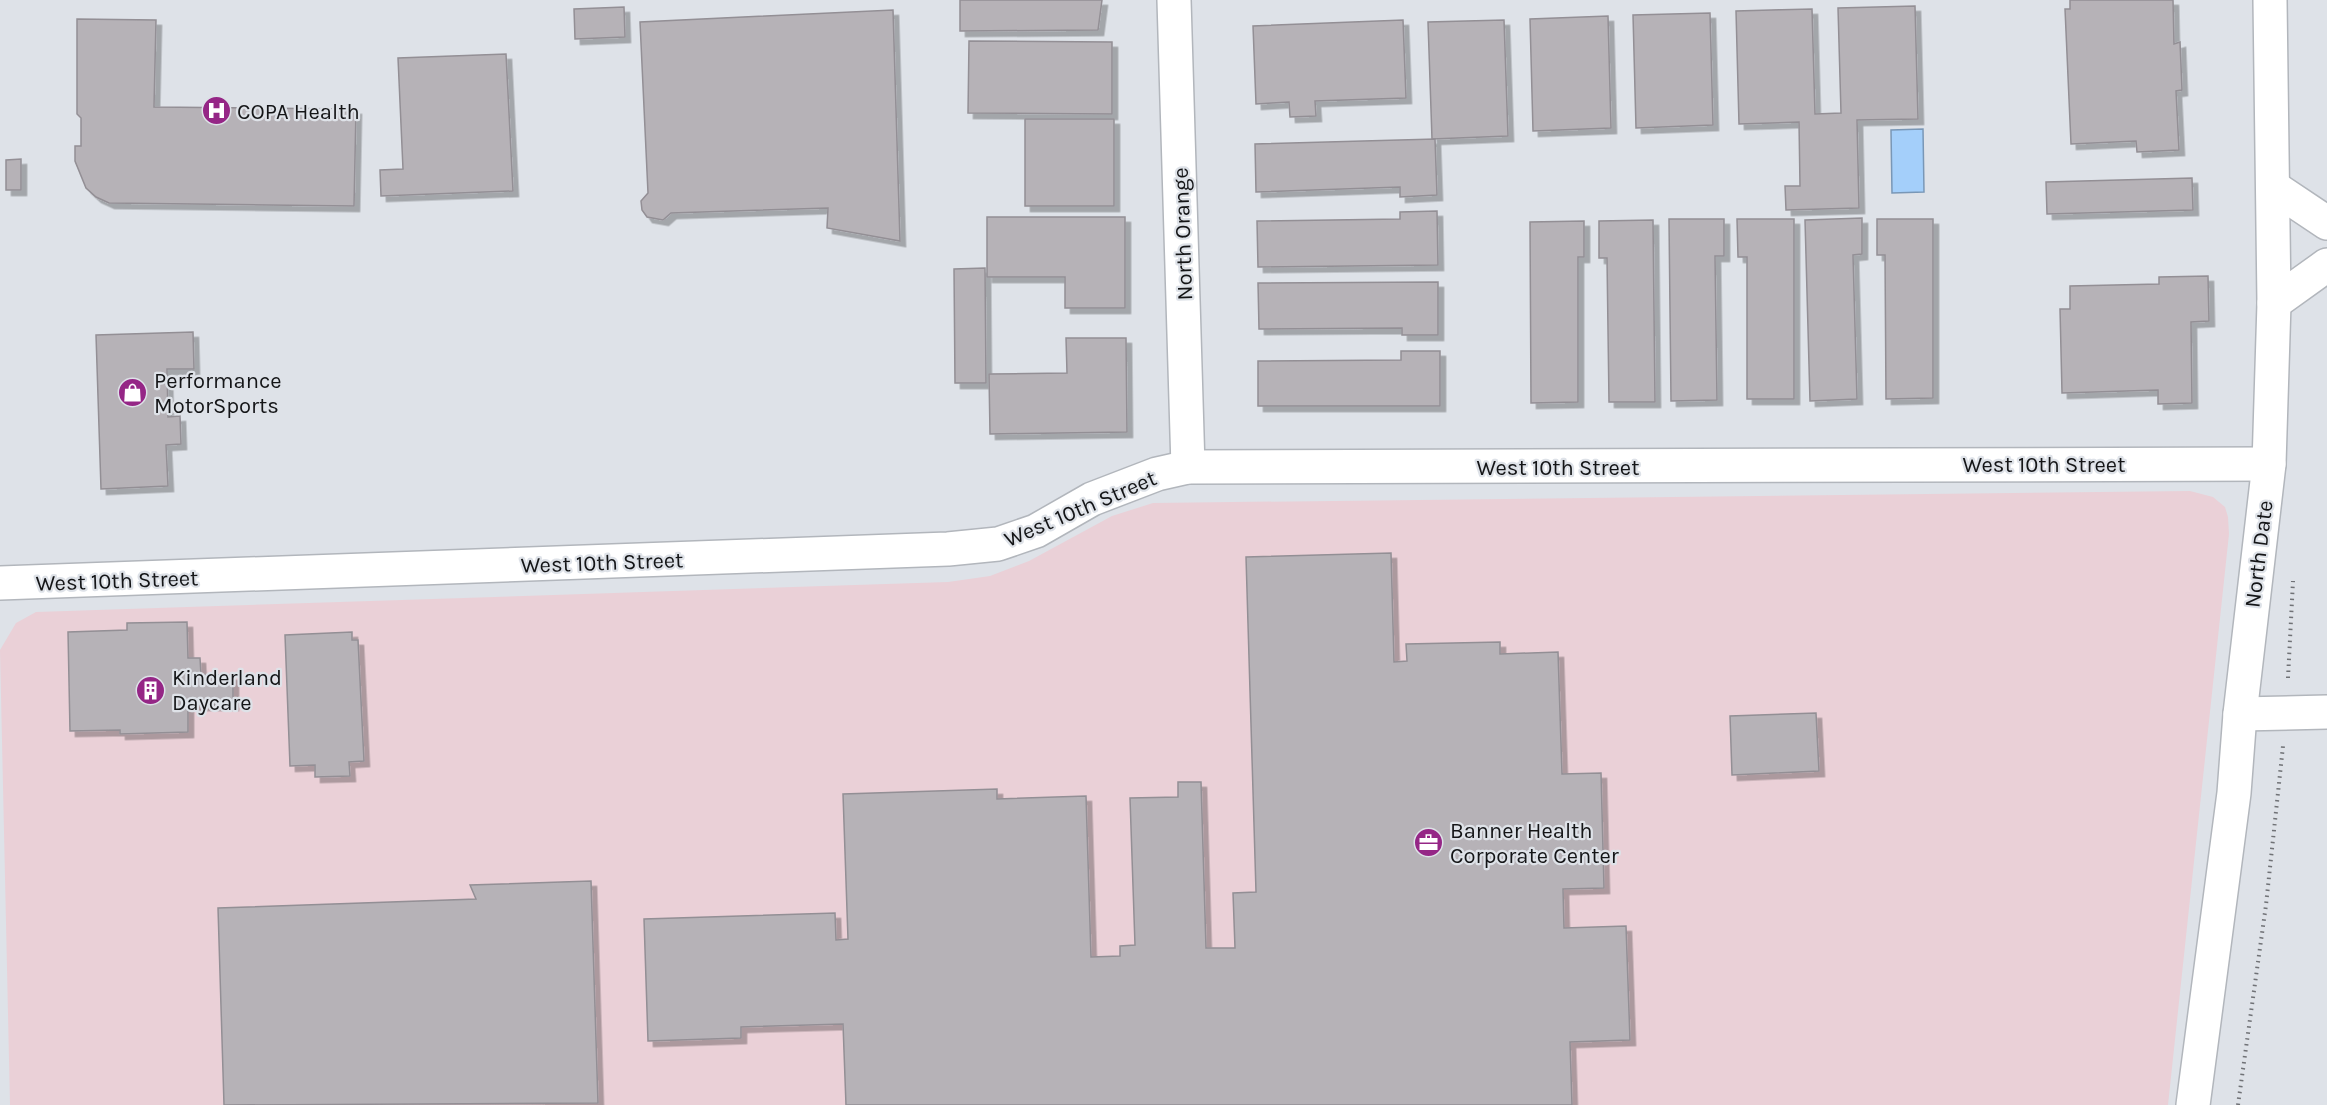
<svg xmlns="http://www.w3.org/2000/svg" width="2327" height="1105" viewBox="0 0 2327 1105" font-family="Karla,sans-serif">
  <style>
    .commercial { fill: #ead0d7 }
    .water { fill: #a4cffa; stroke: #7997b6; stroke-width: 1.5 }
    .building { fill: #b6b2b7; stroke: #938f95; stroke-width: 1.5; filter: url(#shadow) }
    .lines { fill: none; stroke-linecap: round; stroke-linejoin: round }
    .minor-casing { stroke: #b2b6bc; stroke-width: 36 }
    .path { stroke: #707276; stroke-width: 4; stroke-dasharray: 1.5 4.5; stroke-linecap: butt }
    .minor { stroke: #fff; stroke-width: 33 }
    .labels { text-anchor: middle; stroke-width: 4.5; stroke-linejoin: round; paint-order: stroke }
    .poi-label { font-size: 22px; fill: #141517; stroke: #dee2e8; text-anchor: start }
    .street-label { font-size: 22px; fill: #141517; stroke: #dee2e8 }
  </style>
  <defs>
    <filter id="shadow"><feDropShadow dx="5.5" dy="5.5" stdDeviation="0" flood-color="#0004"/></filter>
  </defs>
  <rect width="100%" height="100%" fill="#dee2e8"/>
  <path class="commercial" d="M2190 491 2213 497 2225 507 2228 517 2229 534 2168 1105H10L0 650 16 623 36 612 948 582 990 576 1029 561 1112 516 1153 503Z"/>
  <path class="water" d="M1923 129 1924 192 1892 193 1891 130Z"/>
  <g class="building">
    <path d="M960 0H1102L1098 30 960 31Z"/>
    <path d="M2070 0H2173L2174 44 2180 42 2182 90 2176 91 2179 150 2137 152 2136 141 2071 144 2065 9H2070Z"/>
    <path d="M1915 6 1918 119 1857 120 1859 208 1786 210 1785 186H1800L1799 122 1739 124 1736 11 1812 9 1815 114 1841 113 1838 8Z"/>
    <path d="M624 7 625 37 575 39 574 9Z"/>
    <path d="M893 10 900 241 827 228 828 208 671 213 663 220 647 217 642 210 641 201 648 193 640 22Z"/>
    <path d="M1710 13 1713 125 1636 128 1633 15Z"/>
    <path d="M1608 16 1611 128 1533 131 1530 19Z"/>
    <path d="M77 19 156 20 154 107 356 109 354 206 109 203 96 197 86 188 75 161V146H81V118L77 114Z"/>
    <path d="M1403 20 1406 98 1315 101 1316 116 1290 117 1289 102 1256 104 1253 26Z"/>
    <path d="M1504 20 1508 136 1432 139 1428 22Z"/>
    <path d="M969 41 1112 42V114L968 113Z"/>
    <path d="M506 54 513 191 381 196 380 170 403 169 398 58Z"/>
    <rect x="1025" y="119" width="89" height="87"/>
    <path d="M1435 139 1437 195 1400 197V187L1256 192 1255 144Z"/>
    <path d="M21 159V190H6V160Z"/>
    <path d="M2192 178 2193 210 2047 214 2046 182Z"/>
    <path d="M1437 211 1438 265 1258 267 1257 221 1400 219V212Z"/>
    <path d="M987 217H1125V308H1065V277H987Z"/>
    <path d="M1862 218V254L1853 255 1857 399 1810 401 1805 220Z"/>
    <path d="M1669 219H1724V256H1715L1717 400 1671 401Z"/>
    <path d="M1737 219H1794V399H1747V257H1738Z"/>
    <path d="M1877 219H1933V398L1886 399 1885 255H1877Z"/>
    <path d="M1653 220 1655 402H1609L1607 258H1599V221Z"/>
    <path d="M1584 221V257H1578V402L1531 403 1530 222Z"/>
    <path d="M985 268 986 383H955L954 269Z"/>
    <path d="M2208 276 2209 321 2191 322 2192 403 2158 404V390L2062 393 2060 309H2070V286L2159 284V277Z"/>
    <path d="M1438 282V335H1402V328L1259 329 1258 283Z"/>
    <path d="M193 332 194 369H167L168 417 180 416 181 444 166 445 168 486 101 489 96 335Z"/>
    <path d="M1066 338H1126L1127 432 990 434 989 374 1067 373Z"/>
    <path d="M1401 351H1440V406H1258V361L1401 360Z"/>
    <path d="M1391 553 1394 662 1407 661 1406 644 1500 642V654L1558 652 1562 774 1601 773 1604 888 1563 889 1564 928 1626 926 1630 1040 1570 1042 1572 1105H846L843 1024 741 1027V1038L648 1041 644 919 835 913 836 940 848 939 843 794 997 789V799L1086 796 1091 957 1120 956V946L1135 945 1130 798 1178 797V782H1201L1206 948H1235L1233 893 1256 892 1246 557Z"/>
    <path d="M187 622 188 658H200L201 675H233V705H188V732L120 734V730L70 731 68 632 127 630V623Z"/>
    <path d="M352 632V640H358L364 761 349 762 350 776 315 777V765L290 766 285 635Z"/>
    <path d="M1816 713 1819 771 1732 775 1730 716Z"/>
    <path d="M591 881 598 1103 224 1105 218 908 476 899 470 885Z"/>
  </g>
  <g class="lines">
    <defs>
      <g id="minor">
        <path d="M1174 0 1188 467"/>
        <path d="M2273 187 2327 223"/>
        <path d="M2274 303 2327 265"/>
        <path d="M0 583 948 549 998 544 1036 531 1092 499 1157 474 1188 467 2269 464"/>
        <path d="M2240 714 2327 712"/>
        <path d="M2193 1105 2234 793 2240 714 2269 464 2274 303 2270 0"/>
      </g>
    </defs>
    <use href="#minor" class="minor-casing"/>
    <g class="path">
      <path d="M2288 678 2293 581"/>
      <path d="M2238 1105 2266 905 2283 746"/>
    </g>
    <use href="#minor" class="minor"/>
  </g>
  <defs>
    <symbol id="hospital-disc" viewBox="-11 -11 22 22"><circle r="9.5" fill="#952686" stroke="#dee2e8"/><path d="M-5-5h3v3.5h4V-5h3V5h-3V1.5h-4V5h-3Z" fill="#fff"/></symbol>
    <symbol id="shop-disc" viewBox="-11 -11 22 22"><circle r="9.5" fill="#952686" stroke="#dee2e8"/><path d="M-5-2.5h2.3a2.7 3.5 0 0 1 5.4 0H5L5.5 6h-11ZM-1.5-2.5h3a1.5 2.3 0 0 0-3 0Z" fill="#fff"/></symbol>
    <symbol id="building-disc" viewBox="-11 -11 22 22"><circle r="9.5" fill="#952686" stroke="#dee2e8"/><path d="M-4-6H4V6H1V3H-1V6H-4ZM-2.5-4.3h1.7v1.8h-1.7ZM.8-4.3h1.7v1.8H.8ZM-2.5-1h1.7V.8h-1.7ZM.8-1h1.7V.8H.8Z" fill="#fff"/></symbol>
    <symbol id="office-disc" viewBox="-11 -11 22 22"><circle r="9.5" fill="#952686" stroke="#dee2e8"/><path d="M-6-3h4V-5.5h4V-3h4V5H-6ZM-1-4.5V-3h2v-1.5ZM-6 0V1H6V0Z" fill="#fff"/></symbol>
  </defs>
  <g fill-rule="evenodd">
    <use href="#hospital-disc" x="200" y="94" width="33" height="33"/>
    <use href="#shop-disc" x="116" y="376" width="33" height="33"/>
    <use href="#building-disc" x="134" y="674" width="33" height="33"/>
    <use href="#office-disc" x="1412" y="826" width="33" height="33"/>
  </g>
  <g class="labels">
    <g class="poi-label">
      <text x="237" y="119">COPA Health</text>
      <text x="154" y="388">Performance<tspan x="154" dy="25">MotorSports</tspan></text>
      <text x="172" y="685">Kinderland<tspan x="172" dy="25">Daycare</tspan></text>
      <text x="1450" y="838">Banner Health<tspan x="1450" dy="25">Corporate Center</tspan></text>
    </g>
    <g class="street-label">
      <text transform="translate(1182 234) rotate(-92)" y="8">North Orange</text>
      <text x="2044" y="472">West 10th Street</text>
      <text x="1558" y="475">West 10th Street</text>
      <text transform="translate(1080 508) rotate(-23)" y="8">West 10th Street</text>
      <text transform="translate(2258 554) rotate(-83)" y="8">North Date</text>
      <text transform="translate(602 562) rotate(-2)" y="8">West 10th Street</text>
      <text transform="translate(117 580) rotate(-2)" y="8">West 10th Street</text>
    </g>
  </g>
</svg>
